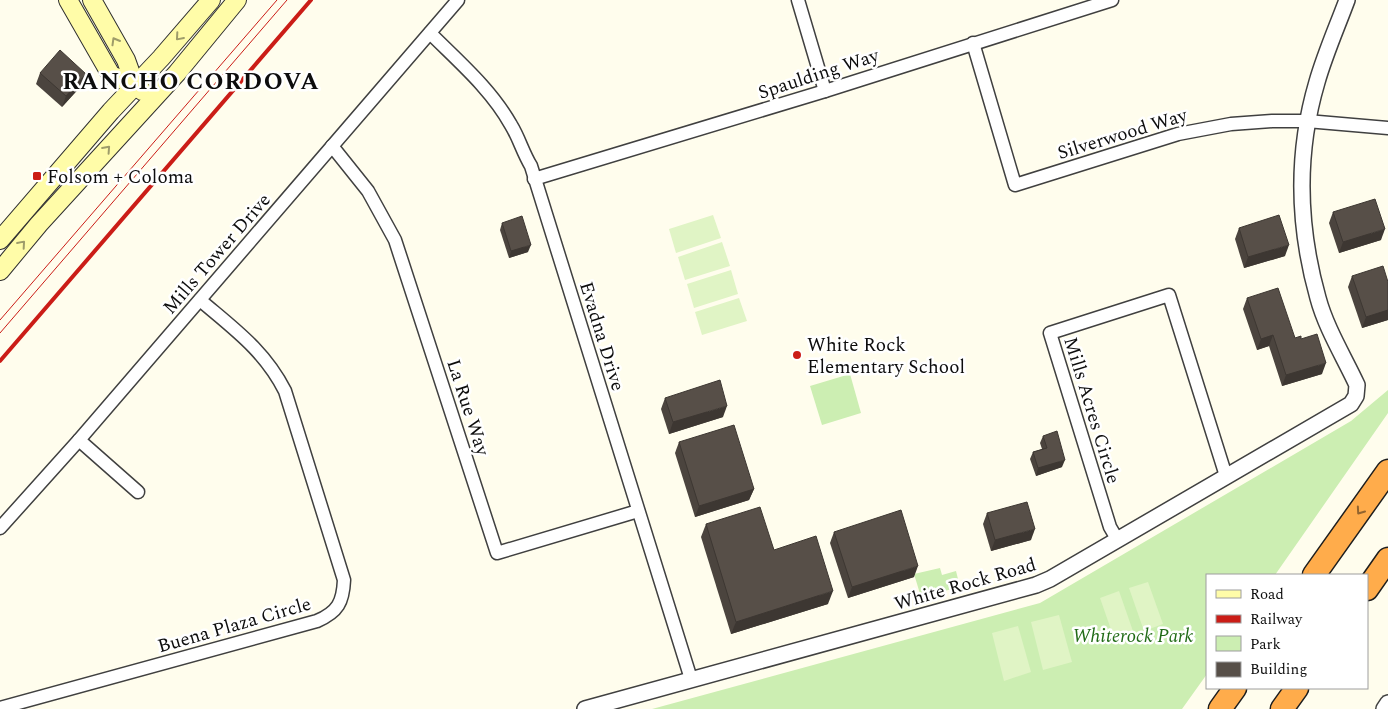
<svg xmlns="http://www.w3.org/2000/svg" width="1388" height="709" viewBox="0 0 1388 709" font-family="Spectral,serif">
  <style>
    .green { fill: #cceeb2 }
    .pitch { fill: #e0f4c5 }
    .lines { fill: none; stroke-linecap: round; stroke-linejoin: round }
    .minor-casing { stroke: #404040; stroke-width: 15 }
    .tertiary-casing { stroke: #404040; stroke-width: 18 }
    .secondary-casing { stroke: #2f2f2f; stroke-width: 20 }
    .motorway-casing { stroke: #1e1e1e; stroke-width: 25 }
    .minor { stroke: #fff; stroke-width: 12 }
    .tertiary { stroke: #fff; stroke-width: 15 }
    .secondary { stroke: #fffca8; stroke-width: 18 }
    .motorway { stroke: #ffac4b; stroke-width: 22 }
    .tram { stroke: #cb1d17; stroke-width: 1 }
    .rail { stroke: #cb1d17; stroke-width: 4 }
    .wall { fill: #4b443e }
    .shaded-wall { fill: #3d3732 }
    .building { fill: #574f48; stroke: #3d3732 }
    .oneway { stroke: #9e9c6a }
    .oneway2 { stroke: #92642f }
    .poi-dot { fill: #cb1d17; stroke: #fff; stroke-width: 2 }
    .labels { text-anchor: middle; stroke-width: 5; stroke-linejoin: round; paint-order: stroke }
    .street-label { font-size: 19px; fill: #0d0d0d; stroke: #fff }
    .poi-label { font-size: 19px; fill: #0d0d0d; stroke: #fff; text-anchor: start }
    .park-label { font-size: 19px; font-style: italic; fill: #216b17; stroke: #fff }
    .district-label { font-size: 24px; font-weight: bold; letter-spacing: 1px; fill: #0d0d0d; stroke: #fff }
  </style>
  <rect width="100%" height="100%" fill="#fffded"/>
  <g class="green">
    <path d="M850 374 861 413 822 425 810 386Z"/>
    <path d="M1388 390V413L1275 575H1207V674L1182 709H652L1040 603 1351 421Z"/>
    <path d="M940 568 942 575 956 571 960 587 921 597 914 574Z"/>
  </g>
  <g class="pitch">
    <path d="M713 215 721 238 676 253 669 229Z"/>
    <path d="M722 242 730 266 685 280 678 257Z"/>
    <path d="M731 270 738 294 694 308 687 284Z"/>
    <path d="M739 298 747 321 702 335 695 312Z"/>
    <path d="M1148 582 1163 624 1144 631 1129 588Z"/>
    <path d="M1119 591 1134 634 1115 641 1100 598Z"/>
    <path d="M1059 615 1072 662 1043 670 1031 622Z"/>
    <path d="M1018 626 1031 672 1004 681 992 633Z"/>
  </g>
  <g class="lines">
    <defs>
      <g id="minor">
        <path d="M798 0 825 91"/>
        <path d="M430 33C458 61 491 89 511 125 519 138 523 153 531 166L691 679"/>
        <path d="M973 43 1015 185 1178 134 1231 124 1272 121H1307L1388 128"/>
        <path d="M332 146 368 191 395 240 497 553 638 511"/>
        <path d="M534 179 825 91 1112 0"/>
        <path d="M79 440 138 492"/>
        <path d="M0 528 79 440 458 0"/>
        <path d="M1117 539 1110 527 1050 333 1169 295 1226 476"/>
        <path d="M0 708 317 621C338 612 343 602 344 580L285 391C264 350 234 329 200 300"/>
      </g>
      <g id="tertiary">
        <path d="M585 709 1036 585 1050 579 1351 404 1356 396 1357 385C1344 357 1326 328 1318 298 1298 227 1296 153 1317 82 1325 54 1337 27 1347 0"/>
        <path d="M1384 709 1388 703"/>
      </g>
      <g id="secondary">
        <path d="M68 0 111 75 135 85 142 91"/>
        <path d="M92 0 126 60 135 85"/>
        <path d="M0 240 111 111 161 58 211 0"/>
        <path d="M0 271 39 224 177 73 237 0"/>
      </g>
      <g id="motorway">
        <path d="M1314 575 1388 471"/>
        <path d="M1367 589 1388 559"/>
        <path d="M1220 709 1235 688"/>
        <path d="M1282 709 1297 688"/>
      </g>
    </defs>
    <use href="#minor" class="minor-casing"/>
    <use href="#tertiary" class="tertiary-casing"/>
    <use href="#secondary" class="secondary-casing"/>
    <use href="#motorway" class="motorway-casing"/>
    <use href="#minor" class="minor"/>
    <use href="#tertiary" class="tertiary"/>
    <use href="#secondary" class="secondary"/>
    <use href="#motorway" class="motorway"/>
    <g class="tram">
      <path d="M0 320 277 0"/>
      <path d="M0 333 287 0"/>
    </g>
    <path class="rail" d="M0 361 311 0"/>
  </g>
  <g class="wall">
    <path d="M40 73 86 74 82 85 62 107 36 84Z"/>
    <path d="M1333 212 1381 240 1339 253 1329 223Z"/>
    <path d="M502 223 528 252 509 258 500 230Z"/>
    <path d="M1239 228 1285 256 1244 268 1235 239Z"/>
    <path d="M1352 276 1388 282V320L1362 328 1348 287Z"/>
    <path d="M1247 298 1295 338 1301 339 1322 374 1282 386 1269 346 1257 350 1243 309Z"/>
    <path d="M665 398 723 417 669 434 661 409Z"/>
    <path d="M1043 436 1062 467 1036 476 1030 459 1033 452 1042 449 1040 443Z"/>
    <path d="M679 442 754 489 749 500 695 517 675 453Z"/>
    <path d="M987 513 1031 540 991 551 983 524Z"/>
    <path d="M706 524 774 550 828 604 731 634 701 537Z"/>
    <path d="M834 532 914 577 848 598 830 543Z"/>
  </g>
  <g class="shaded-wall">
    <path d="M86 74 82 85 62 107 66 96Z"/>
    <path d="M1385 229 1381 240 1339 253 1343 242Z"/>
    <path d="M531 245 528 252 509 258 511 251Z"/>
    <path d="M1289 245 1285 256 1244 268 1248 257Z"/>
    <path d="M1388 310V320L1362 328 1366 317Z"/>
    <path d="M1273 335 1269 346 1257 350 1261 339Z"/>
    <path d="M1326 363 1322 374 1282 386 1286 375Z"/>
    <path d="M727 406 723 417 669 434 673 422Z"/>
    <path d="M1065 460 1062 467 1036 476 1038 468Z"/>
    <path d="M754 489 749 500 695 517 699 506Z"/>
    <path d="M1035 529 1031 540 991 551 995 540Z"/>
    <path d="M918 566 914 577 848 598 852 587Z"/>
    <path d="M833 591 828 604 731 634 736 622Z"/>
  </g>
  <g class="building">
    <path d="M60 50 86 74 66 96 40 73Z"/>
    <path d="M1375 199 1385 229 1343 242 1333 212Z"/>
    <path d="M1279 215 1289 245 1248 257 1239 228Z"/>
    <path d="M522 216 531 245 511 251 502 223Z"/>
    <path d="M1383 266 1388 282V310L1366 317 1352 276Z"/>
    <path d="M1278 288 1295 338 1301 336V339L1317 334 1326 363 1286 375 1273 335 1261 339 1247 298Z"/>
    <path d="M720 380 727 406 673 422 665 398Z"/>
    <path d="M734 425 754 489 699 506 679 442Z"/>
    <path d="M1057 431 1065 460 1038 468 1033 452 1047 448 1043 436Z"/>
    <path d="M1027 502 1035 529 995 540 987 513Z"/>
    <path d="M760 507 774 550 816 536 833 591 736 622 706 524Z"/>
    <path d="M901 510 918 566 852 587 834 532Z"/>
  </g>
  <defs><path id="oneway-chevron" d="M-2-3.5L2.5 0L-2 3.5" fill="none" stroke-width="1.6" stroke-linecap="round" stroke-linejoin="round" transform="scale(1.25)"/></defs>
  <g class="oneway">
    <use href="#oneway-chevron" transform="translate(179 37) rotate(131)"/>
    <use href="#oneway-chevron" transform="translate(115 41) rotate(-120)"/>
    <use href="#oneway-chevron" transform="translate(107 149) rotate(-48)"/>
    <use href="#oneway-chevron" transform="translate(22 244) rotate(-49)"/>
  </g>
  <use class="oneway2" href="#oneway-chevron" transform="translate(1360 511) rotate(125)"/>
  <g class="poi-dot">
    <rect x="32" y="171" width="10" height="10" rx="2.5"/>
    <circle cx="797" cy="355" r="5"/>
  </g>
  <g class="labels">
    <g class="street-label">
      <text transform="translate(818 73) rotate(-18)" y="7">Spaulding Way</text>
      <text transform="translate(1122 133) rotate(-17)" y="7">Silverwood Way</text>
      <text transform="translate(216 253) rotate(-49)" y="7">Mills Tower Drive</text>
      <text transform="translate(603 336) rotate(73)" y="7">Evadna Drive</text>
      <text transform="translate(469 407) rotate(72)" y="7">La Rue Way</text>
      <text transform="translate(1093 410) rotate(73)" y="7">Mills Acres Circle</text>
      <text transform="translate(965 583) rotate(-16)" y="7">White Rock Road</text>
      <text transform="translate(234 624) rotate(-16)" y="7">Buena Plaza Circle</text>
    </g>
    <g class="poi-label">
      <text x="47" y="183">Folsom + Coloma</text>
      <text x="807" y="351">White Rock<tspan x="807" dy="22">Elementary School</tspan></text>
    </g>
    <g class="park-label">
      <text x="1133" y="642">Whiterock Park</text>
    </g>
    <g class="district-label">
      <text x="191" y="89">RANCHO CORDOVA</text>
    </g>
  </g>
  <rect x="1206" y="574" width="162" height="115" fill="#ffffff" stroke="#9e9e9e"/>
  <rect x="1216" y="590" width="25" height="8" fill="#fffca8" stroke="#9e9e9e"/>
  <text x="1250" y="599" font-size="15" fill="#0d0d0d">Road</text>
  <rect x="1216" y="615" width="25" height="8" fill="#cb1d17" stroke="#9e9e9e"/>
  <text x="1250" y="624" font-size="15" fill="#0d0d0d">Railway</text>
  <rect x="1216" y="636" width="25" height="15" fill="#cceeb2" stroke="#9e9e9e"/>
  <text x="1250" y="649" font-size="15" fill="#0d0d0d">Park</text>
  <rect x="1216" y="662" width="25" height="15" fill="#574f48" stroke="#9e9e9e"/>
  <text x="1250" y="674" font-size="15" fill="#0d0d0d">Building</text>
</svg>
